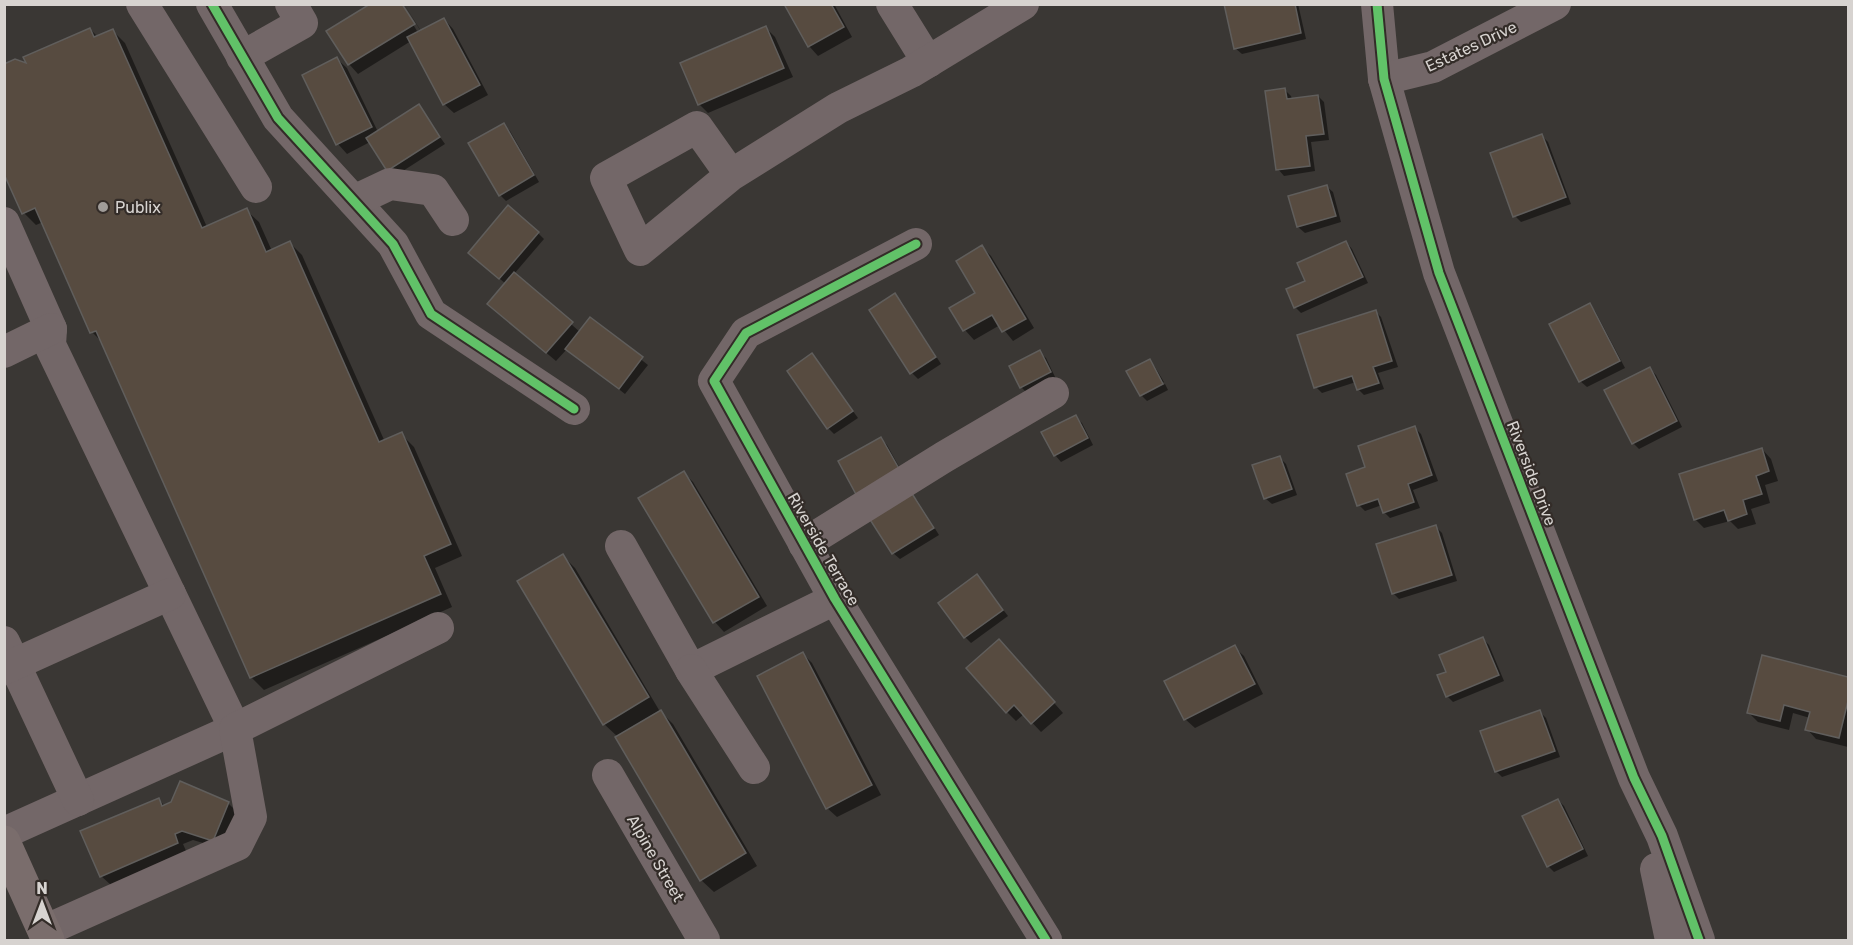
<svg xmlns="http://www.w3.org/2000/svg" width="1853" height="945" viewBox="0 0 1853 945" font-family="Rubik,sans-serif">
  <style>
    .shadow { fill: #0007 }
    .building { fill: #574b40; stroke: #605e5c; stroke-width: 1.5 }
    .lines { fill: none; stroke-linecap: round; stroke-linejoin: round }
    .minor { stroke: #736768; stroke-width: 32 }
    .highway { stroke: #7a6d6c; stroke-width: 33 }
    .cycleway-casing { stroke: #332c28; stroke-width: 13 }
    .cycleway { stroke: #61c268; stroke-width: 9 }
    .poi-dot { fill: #a09c99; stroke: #332c28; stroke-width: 2 }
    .labels { text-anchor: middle; stroke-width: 4.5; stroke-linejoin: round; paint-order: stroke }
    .street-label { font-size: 16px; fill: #d7d3d0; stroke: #332c28 }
    .poi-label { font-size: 16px; fill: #d7d3d0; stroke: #332c28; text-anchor: start }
  </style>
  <rect width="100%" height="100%" fill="#3a3734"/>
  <g class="shadow">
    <path d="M401 4 417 31 420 30 404 4 421 31 444 19 453 29 488 95 454 113 444 104 411 41 358 74 349 64 329 32Z"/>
    <path d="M785 4H834L852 37 818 56 809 46Z"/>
    <path d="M1225 4H1298L1306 39 1242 54 1235 48Z"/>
    <path d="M766 28 775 37 793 77 708 113 699 104Z"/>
    <path d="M90 29 98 37 113 31 125 43 207 227 246 210 259 222 272 251 290 243 302 255 385 442 401 434 414 447 462 556 435 568 452 607 264 690 251 677 103 343 92 332 43 222 36 225 24 213 29 66Z"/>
    <path d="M337 59 347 68 378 132 418 106 445 144 395 176 370 142 347 154 338 144Z"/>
    <path d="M1285 90 1291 96 1292 100 1318 96 1324 102 1329 140 1311 142 1315 171 1284 176 1278 169Z"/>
    <path d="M503 125 510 131 539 182 506 201 500 195Z"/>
    <path d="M1542 136 1548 142 1571 204 1521 222 1515 216Z"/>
    <path d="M1326 186 1333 192 1341 222 1305 233 1298 227 1290 197Z"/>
    <path d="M538 233 544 239 514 274 580 332 590 319 648 365 625 394 567 349 556 361 499 313 506 284 476 259Z"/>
    <path d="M1346 242 1352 249 1368 283 1301 313 1295 307 1307 282Z"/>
    <path d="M982 247 991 256 1034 328 1013 341 1000 325 974 340 965 330 952 308 977 293Z"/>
    <path d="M894 295 901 301 941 364 918 379 912 373 871 310Z"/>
    <path d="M1589 305 1595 311 1625 368 1587 387 1580 381Z"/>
    <path d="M1375 311 1381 317 1398 367 1378 373 1384 389 1364 395 1358 389 1356 382 1322 393 1316 387Z"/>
    <path d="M1039 352 1046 358 1056 379 1027 393 1021 387Z"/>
    <path d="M812 355 858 418 834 434 828 428Z"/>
    <path d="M1149 360 1155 367 1164 382 1141 394Z"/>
    <path d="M1650 369 1656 375 1682 427 1639 449 1633 443Z"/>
    <path d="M1165 384 1168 390 1147 401 1142 396Z"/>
    <path d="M1075 417 1082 423 1093 445 1061 462 1055 455 1044 433Z"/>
    <path d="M1415 428 1421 434 1438 481 1413 490 1420 508 1390 518 1384 512 1382 505 1365 511 1359 505 1367 468Z"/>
    <path d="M881 439 887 445 907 481 840 461Z"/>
    <path d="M1762 449 1771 459 1778 481 1765 485 1770 503 1751 509 1756 524 1738 529 1730 521 1704 528 1695 519Z"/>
    <path d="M1280 458 1286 464 1297 495 1272 504 1265 498Z"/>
    <path d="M684 473 693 482 767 606 724 632 715 622 641 498Z"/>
    <path d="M911 494 917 500 939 535 900 559 893 553 871 519Z"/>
    <path d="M1436 527 1442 533 1457 581 1399 599 1393 593Z"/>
    <path d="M563 556 575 568 659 710 673 724 757 866 714 892 701 880 618 737 604 724Z"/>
    <path d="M977 576 1008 616 971 643 965 637Z"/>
    <path d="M1483 639 1489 645 1504 681 1453 702 1447 696 1448 672Z"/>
    <path d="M1234 647 1244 656 1263 694 1195 728 1185 719Z"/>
    <path d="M1008 651 1063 713 1041 732 1024 714 1016 721 1007 712Z"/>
    <path d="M803 654 812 663 881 795 837 817 827 808Z"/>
    <path d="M1763 656 1848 679V747L1816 739 1807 729 1810 718 1793 713 1789 730 1758 722 1748 712Z"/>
    <path d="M1540 712 1546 718 1560 757 1502 777 1496 771Z"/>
    <path d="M158 799 165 806 228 803 238 813 223 849 193 840 183 844 187 853 111 885 101 876Z"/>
    <path d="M1558 800 1564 806 1588 856 1554 872 1548 866Z"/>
  </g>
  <g class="building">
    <path d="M370 4H402L415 24 348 65 326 31Z"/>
    <path d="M784 4H831L844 27 808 47Z"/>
    <path d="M1224 4H1295L1301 33 1234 49Z"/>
    <path d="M444 18 480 85 443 105 407 37Z"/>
    <path d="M766 26 784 68 698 105 680 63Z"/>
    <path d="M90 28 94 37 113 29 202 228 247 208 266 252 290 241 379 442 402 432 451 544 424 556 441 594 250 678 96 331 90 333 35 208 22 214 4 174V64L15 59 26 63 23 57Z"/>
    <path d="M337 57 372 127 336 145 302 75Z"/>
    <path d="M1285 88 1287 99 1318 95 1324 134 1306 136 1310 166 1276 170 1265 91Z"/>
    <path d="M419 104 440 137 387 171 366 138Z"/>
    <path d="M504 123 534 175 499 196 468 143Z"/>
    <path d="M1542 134 1566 197 1513 217 1490 153Z"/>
    <path d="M1327 185 1336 216 1297 227 1288 196Z"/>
    <path d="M508 205 539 232 499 279 468 253Z"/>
    <path d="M1346 241 1363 277 1294 308 1286 289 1305 281 1297 263Z"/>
    <path d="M982 245 1026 319 1002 332 992 315 963 331 949 308 975 293 956 261Z"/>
    <path d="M514 272 573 322 546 353 487 304Z"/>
    <path d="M895 293 936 357 910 374 869 310Z"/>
    <path d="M1590 303 1620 361 1579 382 1549 324Z"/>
    <path d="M1376 310 1392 361 1373 367 1379 383 1357 390 1352 376 1314 388 1297 335Z"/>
    <path d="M590 317 643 357 619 389 565 349Z"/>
    <path d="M1040 350 1051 372 1020 388 1009 366Z"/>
    <path d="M812 353 853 411 827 429 787 371Z"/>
    <path d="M1150 359 1163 384 1140 396 1126 371Z"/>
    <path d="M1650 367 1677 421 1632 444 1604 390Z"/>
    <path d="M1076 415 1088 438 1054 456 1041 432Z"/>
    <path d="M1415 426 1432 475 1408 484 1414 502 1383 513 1378 499 1357 506 1346 474 1365 467 1358 446Z"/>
    <path d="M881 437 902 474 858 498 838 461Z"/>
    <path d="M1762 448 1769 471 1756 476 1762 494 1743 500 1747 514 1728 521 1724 510 1694 520 1679 474Z"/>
    <path d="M1280 456 1292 489 1264 499 1252 465Z"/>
    <path d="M684 471 759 597 713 623 638 498Z"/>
    <path d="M911 492 934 528 892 554 869 518Z"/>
    <path d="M1436 525 1452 575 1392 594 1376 544Z"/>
    <path d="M563 554 649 697 603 725 517 581Z"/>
    <path d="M977 574 1003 610 964 638 938 603Z"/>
    <path d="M1483 637 1499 675 1446 697 1437 675 1446 672 1439 655Z"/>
    <path d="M999 639 1055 702 1031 724 1014 705 1006 713 966 668Z"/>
    <path d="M1235 645 1255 684 1184 720 1164 681Z"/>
    <path d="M803 652 872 785 826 809 757 676Z"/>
    <path d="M1762 655 1848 677V701L1839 738 1805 730 1810 712 1784 705 1780 721 1747 713Z"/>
    <path d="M661 710 746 853 700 881 615 737Z"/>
    <path d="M1540 710 1555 751 1495 772 1480 731Z"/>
    <path d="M180 781 229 802 213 841 182 831 175 834 178 843 100 877 80 831 159 798 162 806 171 802Z"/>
    <path d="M1558 799 1583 849 1547 867 1522 816Z"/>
  </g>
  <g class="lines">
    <g class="minor">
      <path d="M142 4 256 187"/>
      <path d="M212 4 278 118 393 244 431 314 574 409"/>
      <path d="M892 4 928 62"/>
      <path d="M1377 4 1384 79 1439 273 1634 778 1662 836 1699 940"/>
      <path d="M242 57 302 23 291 4"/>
      <path d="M1384 79 1433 67 1555 4"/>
      <path d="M731 175 697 127 606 178 640 250 731 175 838 108 911 72 1023 4"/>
      <path d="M354 201 390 184 433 190 453 220"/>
      <path d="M4 223 51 329 50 345 235 729 4 833"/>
      <path d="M916 244 746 333 714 381 835 599 1046 940"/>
      <path d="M4 352 51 329"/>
      <path d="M804 544 944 457 1053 393"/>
      <path d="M621 546 691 670 835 599"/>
      <path d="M4 642 78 800"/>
      <path d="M4 669 170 594"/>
      <path d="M691 670 754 768"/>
      <path d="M608 775 704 940"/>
      <path d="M1656 869 1671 940"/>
      <path d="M44 931 237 845 251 817 235 729 438 628"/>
    </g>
    <path class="highway" d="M4 842 48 940"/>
    <defs>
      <g id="cycleway">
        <path d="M212 4 278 118 393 244 431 314 574 409"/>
        <path d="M1377 4 1384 79 1439 273 1634 778 1662 836 1699 940"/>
        <path d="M916 244 746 333 714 381 835 599 1046 940"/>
      </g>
    </defs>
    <use href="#cycleway" class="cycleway-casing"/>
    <use href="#cycleway" class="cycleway"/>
  </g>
  <circle class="poi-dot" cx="103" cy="207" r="6"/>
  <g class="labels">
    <g class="street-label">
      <text transform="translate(1471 46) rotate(-25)" y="6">Estates Drive</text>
      <text transform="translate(1532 473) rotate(69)" y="6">Riverside Drive</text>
      <text transform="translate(824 549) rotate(60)" y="6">Riverside Terrace</text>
      <text transform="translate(656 858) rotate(60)" y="6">Alpine Street</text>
    </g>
    <g class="poi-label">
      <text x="115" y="213">Publix</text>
    </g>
  </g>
  <rect width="1853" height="945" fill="none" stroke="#d7d3d0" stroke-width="12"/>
  <g transform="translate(42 903)" stroke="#332c28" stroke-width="4.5" paint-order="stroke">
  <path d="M0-4.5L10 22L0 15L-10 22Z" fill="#d7d3d0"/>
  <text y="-9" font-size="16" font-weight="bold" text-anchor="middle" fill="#d7d3d0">N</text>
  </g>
</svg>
